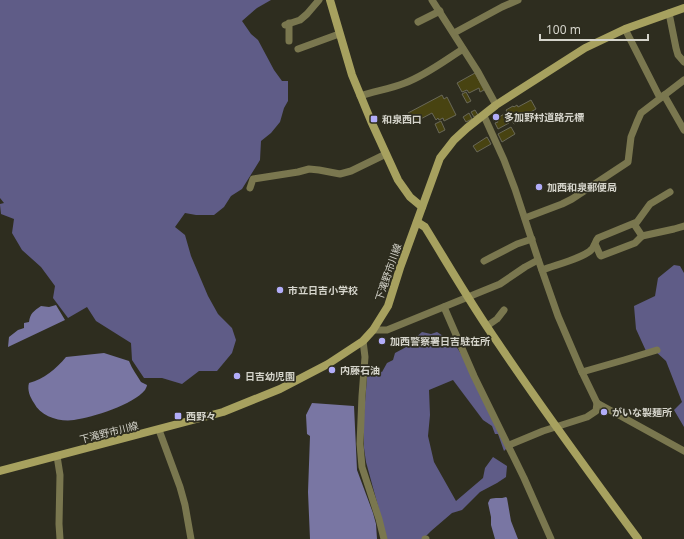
<svg xmlns="http://www.w3.org/2000/svg" width="684" height="539" viewBox="0 0 684 539" font-family="'Noto Sans','Noto Sans JP',sans-serif">
  <style>
    .forest { fill: #5f5c87 }
    .water { fill: #7976a3 }
    .building { fill: #484311; stroke: #696858 }
    .lines { fill: none; stroke-linecap: round; stroke-linejoin: round }
    .street { stroke: #7a774f; stroke-width: 7 }
    .secondary { stroke: #a7a15f; stroke-width: 8 }
    .poi-dot { fill: #b2adf9; stroke: #2e2d1f; stroke-width: 1.5 }
    .labels { text-anchor: middle; stroke-width: 3.5; stroke-linejoin: round; paint-order: stroke }
    .poi-label { font-size: 10px; font-weight: bold; fill: #d5d4cb; stroke: #2e2d1f; text-anchor: start }
    .street-label { font-size: 10px; fill: #d5d4cb; stroke: #2e2d1f }
  </style>
  <rect width="100%" height="100%" fill="#2e2d1f"/>
  <g class="forest">
    <path d="M0 0H271L257 8 242 21 251 34 258 40 274 70 282 81H288V101L284 108 280 122 271 133 261 141 260 160 242 189 231 196 224 207 214 215H196L185 213 175 227 185 235 191 256 208 296 218 314 232 328 236 340 232 353 217 371H199L182 384 162 378H144L132 360 131 343 96 321 87 307 68 318 53 298 55 286 41 267 22 250 12 233 14 219 1 214 0 205V204L4 203 0 198Z"/>
    <path d="M674 265 680 266 684 273V427L674 410 682 402 666 361 655 351H646L636 329 634 306 655 296 658 278Z"/>
    <path d="M422 332 431 334 437 332 454 343 467 363 508 447 504 451 498 434H495L492 426 483 420 453 380 429 390 430 415 428 436 434 462 456 501 483 478 485 468 493 457 507 466 506 477 497 483 480 492 462 510 452 513 431 531 423 539H387L366 462 364 448V414L368 366 382 372 387 363 393 360 395 353 408 346 414 339Z"/>
  </g>
  <g class="water">
    <path d="M56 305 65 320 8 347 9 337 18 330 24 328V323L29 322C30 313 34 311 41 306L49 307Z"/>
    <path d="M104 353 129 361C132 369 137 375 141 382L147 385C147 386 146 388 145 390 133 405 93 417 74 420 60 422 41 417 34 403 30 397 27 390 29 383 44 379 56 369 66 357Z"/>
    <path d="M312 403 354 406 357 470 373 513 376 524 377 539H310L308 492 310 436 307 434 306 415Z"/>
    <path d="M506 497 507 498 511 521 518 539H495L491 525V517L488 503 490 499C495 497 501 499 506 497Z"/>
  </g>
  <g class="building">
    <path d="M475 73 484 90 480 92 479 88 469 93 467 90 462 92 457 83Z"/>
    <path d="M466 92 471 101 467 103 462 94Z"/>
    <path d="M442 95 444 99 447 97 456 115 444 121 443 118 439 120 438 118 436 120 432 113 413 123 408 113Z"/>
    <path d="M531 100 536 109 520 118 521 120 514 124 506 110 513 106 514 107 517 105 518 107Z"/>
    <path d="M475 110 478 115 474 117 471 112Z"/>
    <path d="M469 113 472 119 466 122 463 117Z"/>
    <path d="M504 114 509 123 498 129 495 123 498 122 496 119Z"/>
    <path d="M441 121 445 130 439 133 435 124Z"/>
    <path d="M511 127 515 134 502 142 498 134Z"/>
    <path d="M487 137 491 144 477 152 473 146Z"/>
  </g>
  <g class="lines">
    <g class="street">
      <path d="M432 0 478 72 496 105"/>
      <path d="M669 13 676 48 678 55 684 62"/>
      <path d="M418 22 440 11"/>
      <path d="M285 25 300 20 307 14 319 0"/>
      <path d="M625 29 660 98"/>
      <path d="M454 33 502 7 518 0"/>
      <path d="M289 41V23"/>
      <path d="M298 49 339 34"/>
      <path d="M664 95 684 130"/>
      <path d="M360 96C375 91 390 89 405 83 426 75 444 61 463 49"/>
      <path d="M484 116 504 160 515 189 538 259 558 316 582 372 597 403 684 451"/>
      <path d="M250 188 253 179 298 172 309 169 319 170 340 174 351 171 386 154"/>
      <path d="M525 218 562 204 572 199 628 162 631 137 637 122 641 113 684 80"/>
      <path d="M634 224 642 236 674 229 684 226"/>
      <path d="M594 246H596L600 255 601 256 635 243 642 236"/>
      <path d="M484 261 517 244 532 239"/>
      <path d="M542 270C554 265 585 258 592 249 595 246 595 241 598 238L637 222 650 204 670 192"/>
      <path d="M444 307 474 376 524 478 551 539"/>
      <path d="M487 326 497 319 504 310"/>
      <path d="M373 330H387L500 284 525 267 538 260"/>
      <path d="M363 341 365 357 362 396 360 444 362 467 379 519 384 539"/>
      <path d="M582 372 624 360 657 350"/>
      <path d="M159 430 180 487 185 505 191 539"/>
      <path d="M509 445 543 431 587 417 596 411 597 403"/>
      <path d="M57 456 60 475 59 524 60 539"/>
      <path d="M425 539H426"/>
    </g>
    <g class="secondary">
      <path d="M330 0 352 75 371 121 398 180 410 197 422 207"/>
      <path d="M417 222 425 227C449 266 472 306 498 343 543 410 590 474 638 539"/>
      <path d="M0 471 223 412 280 389 328 364 363 341 373 330 388 306 400 268 440 158 454 140 467 128 496 105 585 48 625 29 684 8"/>
    </g>
  </g>
  <g class="poi-dot">
    <circle cx="496" cy="117" r="4"/>
    <rect x="370" y="115" width="8" height="8" rx="2"/>
    <circle cx="539" cy="187" r="4"/>
    <circle cx="280" cy="290" r="4"/>
    <circle cx="382" cy="341" r="4"/>
    <circle cx="332" cy="370" r="4"/>
    <circle cx="237" cy="376" r="4"/>
    <circle cx="604" cy="412" r="4"/>
    <rect x="174" y="412" width="8" height="8" rx="2"/>
  </g>
  <g class="labels">
    <g class="poi-label">
      <text x="504" y="121">多加野村道路元標</text>
      <text x="382" y="123">和泉西口</text>
      <text x="547" y="191">加西和泉郵便局</text>
      <text x="288" y="294">市立日吉小学校</text>
      <text x="390" y="345">加西警察署日吉駐在所</text>
      <text x="340" y="374">内藤石油</text>
      <text x="245" y="380">日吉幼児園</text>
      <text x="612" y="416">がいな製麺所</text>
      <text x="186" y="420">西野々</text>
    </g>
    <g class="street-label">
      <text transform="translate(388 272) rotate(-71)" y="4">下滝野市川線</text>
      <text transform="translate(109 432) rotate(-14)" y="4">下滝野市川線</text>
    </g>
  </g>
  <path d="M540 34v6h108v-6" fill="none" stroke="#d5d4cb" stroke-width="2"/>
  <text x="546" y="34" font-size="12" fill="#d5d4cb" stroke="#2e2d1f" stroke-width="3" paint-order="stroke">100 m</text>
</svg>
